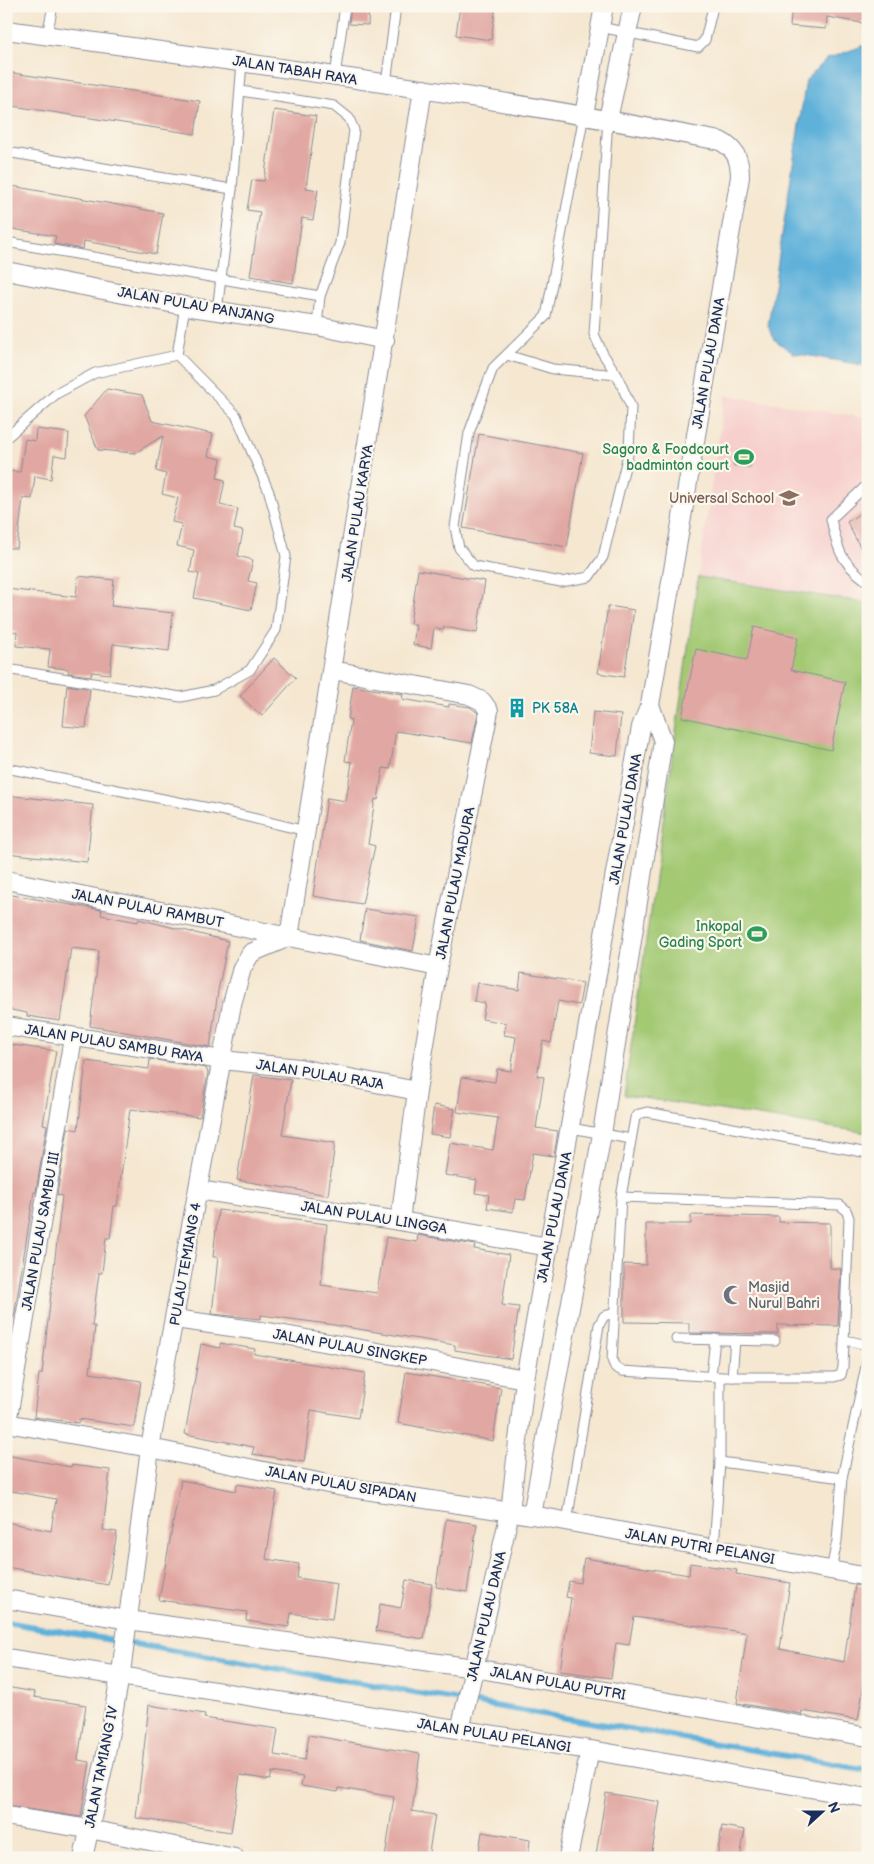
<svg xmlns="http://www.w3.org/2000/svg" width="874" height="1864" viewBox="0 0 874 1864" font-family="'Balsamiq Sans',sans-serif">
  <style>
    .built { fill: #f7d0cd }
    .green { fill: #a3c973; stroke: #5f7c68 }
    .water { fill: #5fb1da; stroke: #3d709c }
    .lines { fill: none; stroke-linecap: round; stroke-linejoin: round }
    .stream { stroke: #5fb1da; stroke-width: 6 }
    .building { fill: #e1a7a2 }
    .service-casing { stroke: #888b97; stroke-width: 11 }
    .minor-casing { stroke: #888b97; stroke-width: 20 }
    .service { stroke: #fff; stroke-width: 9 }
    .minor { stroke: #fff; stroke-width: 18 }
    .labels { text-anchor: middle; stroke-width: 4.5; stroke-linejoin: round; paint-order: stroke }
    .street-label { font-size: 14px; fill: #1b2f5e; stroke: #fbf7ec }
    .leisure-label { font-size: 14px; fill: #27864d; stroke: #fbf7ec; text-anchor: end }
    .education-label { font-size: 14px; fill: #785e54; stroke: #fbf7ec; text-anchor: end }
    .culture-label { font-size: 14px; fill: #0d838f; stroke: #fbf7ec; text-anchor: start }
    .worship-label { font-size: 14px; fill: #5b616d; stroke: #fbf7ec; text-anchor: start }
  </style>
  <rect width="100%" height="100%" fill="#fbf7ec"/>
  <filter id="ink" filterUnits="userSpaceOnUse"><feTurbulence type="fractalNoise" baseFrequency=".02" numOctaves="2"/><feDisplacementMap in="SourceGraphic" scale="10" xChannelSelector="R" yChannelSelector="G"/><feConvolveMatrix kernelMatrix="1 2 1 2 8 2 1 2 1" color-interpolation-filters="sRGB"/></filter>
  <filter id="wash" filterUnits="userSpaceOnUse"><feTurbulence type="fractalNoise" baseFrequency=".0096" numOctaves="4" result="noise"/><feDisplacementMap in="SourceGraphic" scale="20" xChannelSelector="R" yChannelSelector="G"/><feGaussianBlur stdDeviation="1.12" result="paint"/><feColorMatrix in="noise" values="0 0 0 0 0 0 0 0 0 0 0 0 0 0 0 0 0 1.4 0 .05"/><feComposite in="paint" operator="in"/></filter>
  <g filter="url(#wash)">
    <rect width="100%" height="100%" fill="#f5e7d0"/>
    <path class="built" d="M725 395 868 418V603L698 577Z"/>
    <g class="green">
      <path d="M736 448 754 451 753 465 733 463Z"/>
      <path d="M698 577 868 603V1133L624 1095Z"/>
    </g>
    <path class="water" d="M868 44V366L793 353 775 340 768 326 806 80 827 59Z"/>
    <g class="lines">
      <path class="stream" d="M6 1622 868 1770"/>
    </g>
    <g id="blocks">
      <g class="building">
        <path d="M351 6H369L368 25 349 24Z"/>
        <path d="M460 6H496L491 40 456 35Z"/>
        <path d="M792 6H868V24L827 17 826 29 790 26Z"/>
        <path d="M6 72 200 101 195 134 6 105Z"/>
        <path d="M274 110 316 116 306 188 318 190 313 220 302 218 293 283 250 276 260 212 247 210 252 180 264 181Z"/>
        <path d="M6 185 163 213 156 254 84 241 83 249 54 244 56 236 6 228Z"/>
        <path d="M107 389 142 395 152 421 213 434 208 456 221 459 217 478 225 480 220 505 238 509 234 529 243 531 238 556 253 560 248 581 257 583 251 610 194 598 199 574 190 572 194 550 177 546 182 524 172 522 178 498 162 494 166 474 156 471 163 436 135 453 98 450 84 416Z"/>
        <path d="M36 429 69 433 67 457 54 455 51 479 35 476 32 499 23 498 17 548H6V471L20 472 25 439 35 441Z"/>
        <path d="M479 434 583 453 567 547 463 528Z"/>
        <path d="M868 508V562L847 522Z"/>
        <path d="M418 570 485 581 477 633 444 627 443 630 434 628 431 648 413 645 416 625 410 624Z"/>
        <path d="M78 576 114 580 111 606 173 613 169 651 113 644 110 674 92 672 91 676 68 673 69 669 48 667 50 649 16 646 17 632 6 630V589L76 597Z"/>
        <path d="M608 606 634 610 624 677 598 673Z"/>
        <path d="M754 627 798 637 791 670 845 682 831 750 682 717 696 649 747 660Z"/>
        <path d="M274 658 296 678 262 716 240 696Z"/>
        <path d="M67 685 90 689 86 728 63 726Z"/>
        <path d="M353 686 403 694 402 699 449 707V704L470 707 478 713 472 743 396 731 390 769 383 768 378 800 375 799 368 844 375 846 362 904 313 896 327 798 346 801 352 762 345 761 351 720 348 719Z"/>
        <path d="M593 712 621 715 617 756 589 753Z"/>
        <path d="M6 795 93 805 87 862 6 853Z"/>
        <path d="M6 894 102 910 101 915 138 922V919L228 941 218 991 210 1047 90 1026 99 951 71 948 60 1021 27 1016V1013L6 1009Z"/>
        <path d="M365 909 419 917 413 951 360 940Z"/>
        <path d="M521 973 583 983 579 1005 558 1001 551 1043 543 1041 537 1076 544 1077 536 1128 558 1131 554 1156 533 1153 525 1200 515 1199 513 1212 487 1208 489 1195 475 1193 477 1180 445 1175 450 1143 493 1150 498 1118 457 1112 462 1077 495 1082 497 1069 511 1071 516 1037 504 1035 506 1023 482 1019 485 1003 474 1001 477 983 519 990Z"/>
        <path d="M6 1044 56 1051 43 1124 47 1125 36 1192H34L14 1317H6Z"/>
        <path d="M150 1059 206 1068 208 1073 200 1117 130 1109 117 1206H114L110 1238H106L102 1273H99L92 1326H95L90 1373 141 1381 134 1427 79 1419 78 1423 34 1417 39 1374H42L62 1196 57 1195 68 1128 78 1130 86 1061 149 1069Z"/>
        <path d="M254 1075 291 1080 282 1135 335 1143 328 1195 237 1180Z"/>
        <path d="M434 1105 455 1109 450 1137 430 1134Z"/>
        <path d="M218 1210 327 1224 321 1285 377 1293 386 1237 417 1242 418 1235 475 1245 474 1249 509 1255 502 1305 519 1307 511 1359 455 1350V1345L328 1324 261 1315V1319L212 1314 218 1257H213Z"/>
        <path d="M691 1215 779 1217V1222L830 1223V1268L841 1269 838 1326 778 1325V1334L689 1333V1323L624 1322V1264L646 1265V1224H691Z"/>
        <path d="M220 1343 255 1349 254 1354 365 1373 358 1418 311 1410 304 1462 252 1454 254 1447 185 1434 201 1344 220 1348Z"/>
        <path d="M406 1372 501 1388 493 1441 398 1423Z"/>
        <path d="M6 1455 71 1467V1465L110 1470 103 1530 117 1532 108 1585 6 1567V1522L51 1531 56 1499 6 1490Z"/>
        <path d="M181 1480 236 1491 237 1484 277 1491 266 1559 299 1564 297 1578 337 1584 332 1619 291 1613 289 1627 246 1621 247 1612 159 1600Z"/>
        <path d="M446 1519 477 1524 467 1592 436 1587Z"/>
        <path d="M584 1558 689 1575 690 1563 737 1570 736 1574 790 1583 780 1649 844 1662 855 1585 868 1587V1660L858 1720 802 1711 801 1714 737 1703 747 1633 735 1631 634 1617 629 1645 616 1643 611 1678 560 1671 571 1598 566 1597 569 1581 580 1583Z"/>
        <path d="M406 1580 432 1584 424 1639 376 1631 380 1604 401 1608Z"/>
        <path d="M6 1687 35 1692 34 1697 86 1705 78 1760 90 1762 81 1817 6 1806V1762L11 1729 6 1728Z"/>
        <path d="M149 1705 205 1714 204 1718 278 1729 274 1755 305 1760 309 1735 420 1754 412 1811 435 1815 428 1858H385L394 1797 339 1788 338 1792 301 1786 303 1777 272 1772 270 1780 240 1775 231 1832 136 1818Z"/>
        <path d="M606 1793 660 1802 651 1858H612L596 1855Z"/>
        <path d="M722 1826 745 1830 740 1858H717Z"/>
        <path d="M482 1832 530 1840 528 1858H478Z"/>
      </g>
    </g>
  </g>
  <g filter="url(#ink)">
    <use href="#blocks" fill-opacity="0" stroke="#888b97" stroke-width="1"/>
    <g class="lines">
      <defs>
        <g id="service">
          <path d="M600 27 698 47 705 40 712 11"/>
          <path d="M47 35 53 6"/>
          <path d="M335 76 345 6"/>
          <path d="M386 84 396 6"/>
          <path d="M584 115 546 316 493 368 469 433 455 527 459 548 474 566 561 582 589 577 603 557 629 450 631 407 617 375 603 354 594 334 608 119"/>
          <path d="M6 152 232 189"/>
          <path d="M6 242 320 296 340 243 354 130 349 118 334 106 241 91"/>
          <path d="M217 311 232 189 242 62"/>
          <path d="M317 326 320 296"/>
          <path d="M177 355 185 306"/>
          <path d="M507 355 553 369 617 375"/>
          <path d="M6 438 56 394 95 373 177 355"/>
          <path d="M868 484 831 519C838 552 841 562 868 582"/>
          <path d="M6 669 181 697 214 690 250 670 276 630 286 556 269 492 236 415 177 355"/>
          <path d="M6 768 219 810 306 831"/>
          <path d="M571 1128 631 1139"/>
          <path d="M621 1197 840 1205 846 1210 849 1218 843 1367 841 1375 834 1377H720L622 1371 615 1367 612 1360 621 1197 635 1118 639 1114 647 1112 868 1153"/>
          <path d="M676 1339 775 1341"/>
          <path d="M845 1340 868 1345"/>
          <path d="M711 1376 715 1339"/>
          <path d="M732 1377 735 1340"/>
          <path d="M720 1462 842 1478"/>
          <path d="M567 1522 599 1325 604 1316 615 1313"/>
          <path d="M714 1549 720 1462V1377"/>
          <path d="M831 1570 837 1541 842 1478 868 1357"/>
        </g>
        <g id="minor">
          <path d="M6 30C245 62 484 95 720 141 736 149 740 160 740 177L650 705 641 727 525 1379 510 1512 460 1730"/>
          <path d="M584 115 604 6"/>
          <path d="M608 119 633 6"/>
          <path d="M6 271 185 306 317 326 385 340"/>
          <path d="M332 670 469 695 482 701 489 711 438 967 417 1091 400 1221"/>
          <path d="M6 880 438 967"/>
          <path d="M289 937 423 89"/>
          <path d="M6 1026 222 1060 299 1068 417 1091"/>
          <path d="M198 1190 400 1221 549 1247"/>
          <path d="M175 1319 274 1333 525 1379"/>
          <path d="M6 1423 150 1448 338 1486 532 1515 868 1577"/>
          <path d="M7 1423 73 1038"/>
          <path d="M532 1515 602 1134 663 741 650 705"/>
          <path d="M6 1599 128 1620 474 1668 868 1737"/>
          <path d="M6 1658 590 1750 868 1798"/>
          <path d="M6 1816 89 1829 235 1858"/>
          <path d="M83 1858 105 1759 122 1665 150 1448 232 1004 242 968 251 953 289 937"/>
          <path d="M568 1858 590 1750"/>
        </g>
      </defs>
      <use href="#service" class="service-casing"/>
      <use href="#minor" class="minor-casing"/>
      <use href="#service" class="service"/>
      <use href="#minor" class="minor"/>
    </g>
  </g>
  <defs>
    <symbol id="stadium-bare" viewBox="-9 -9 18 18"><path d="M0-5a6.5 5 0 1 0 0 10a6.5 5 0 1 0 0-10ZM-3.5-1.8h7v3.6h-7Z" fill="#2e9e5b" stroke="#fbf7ec" stroke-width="2.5" paint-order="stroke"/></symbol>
    <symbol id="school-bare" viewBox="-9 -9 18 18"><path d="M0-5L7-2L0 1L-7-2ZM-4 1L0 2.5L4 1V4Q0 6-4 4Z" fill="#8d6e63" stroke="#fbf7ec" stroke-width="2.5" paint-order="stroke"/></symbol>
    <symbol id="building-bare" viewBox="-9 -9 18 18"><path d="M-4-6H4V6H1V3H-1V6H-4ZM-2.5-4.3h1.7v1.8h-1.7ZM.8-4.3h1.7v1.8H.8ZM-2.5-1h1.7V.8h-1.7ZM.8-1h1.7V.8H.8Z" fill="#0f9aa8" stroke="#fbf7ec" stroke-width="2.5" paint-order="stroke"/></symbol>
    <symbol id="mosque-bare" viewBox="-9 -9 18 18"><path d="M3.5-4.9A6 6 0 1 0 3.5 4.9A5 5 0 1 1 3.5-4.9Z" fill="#6b7280" stroke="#fbf7ec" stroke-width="2.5" paint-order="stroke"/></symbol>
  </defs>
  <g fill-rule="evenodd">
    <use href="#stadium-bare" x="730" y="443" width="28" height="28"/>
    <use href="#school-bare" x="775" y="484" width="28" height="28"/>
    <use href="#building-bare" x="503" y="694" width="28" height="28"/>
    <use href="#stadium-bare" x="743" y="920" width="28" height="28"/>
    <use href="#mosque-bare" x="719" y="1281" width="28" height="28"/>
  </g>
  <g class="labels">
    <g class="street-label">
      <text transform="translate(295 70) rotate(9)" y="5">JALAN TABAH RAYA</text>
      <text transform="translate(196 305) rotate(10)" y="5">JALAN PULAU PANJANG</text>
      <text transform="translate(708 363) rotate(-80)" y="5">JALAN PULAU DANA</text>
      <text transform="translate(357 513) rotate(-81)" y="5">JALAN PULAU KARYA</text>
      <text transform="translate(625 819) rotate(-80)" y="5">JALAN PULAU DANA</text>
      <text transform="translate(455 883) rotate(-79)" y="5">JALAN PULAU MADURA</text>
      <text transform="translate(148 908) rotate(11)" y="5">JALAN PULAU RAMBUT</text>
      <text transform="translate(114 1043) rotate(9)" y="5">JALAN PULAU SAMBU RAYA</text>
      <text transform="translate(320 1074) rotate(9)" y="5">JALAN PULAU RAJA</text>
      <text transform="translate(374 1217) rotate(9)" y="5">JALAN PULAU LINGGA</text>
      <text transform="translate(554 1217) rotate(-79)" y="5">JALAN PULAU DANA</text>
      <text transform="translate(40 1231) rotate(-80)" y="5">JALAN PULAU SAMBU III</text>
      <text transform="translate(185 1264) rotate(-80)" y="5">PULAU TEMIANG 4</text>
      <text transform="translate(350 1347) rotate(10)" y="5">JALAN PULAU SINGKEP</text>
      <text transform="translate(341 1484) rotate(10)" y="5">JALAN PULAU SIPADAN</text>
      <text transform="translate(700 1546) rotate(10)" y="5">JALAN PUTRI PELANGI</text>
      <text transform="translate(486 1616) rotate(-77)" y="5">JALAN PULAU DANA</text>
      <text transform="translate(558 1683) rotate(10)" y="5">JALAN PULAU PUTRI</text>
      <text transform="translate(494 1735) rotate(9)" y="5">JALAN PULAU PELANGI</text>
      <text transform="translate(101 1767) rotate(-79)" y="5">JALAN TAMIANG IV</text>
    </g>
    <g class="leisure-label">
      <text x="729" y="454">Sagoro &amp; Foodcourt<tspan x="729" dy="16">badminton court</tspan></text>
      <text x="742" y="931">Inkopal<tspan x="742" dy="16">Gading Sport</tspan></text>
    </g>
    <g class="education-label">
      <text x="774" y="503">Universal School</text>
    </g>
    <g class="culture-label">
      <text x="532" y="713">PK 58A</text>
    </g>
    <g class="worship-label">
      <text x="748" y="1292">Masjid<tspan x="748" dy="16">Nurul Bahri</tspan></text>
    </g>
  </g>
  <rect width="874" height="1864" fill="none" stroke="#fbf7ec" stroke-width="25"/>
  <g transform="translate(822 1812) rotate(69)" stroke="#fbf7ec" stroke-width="4" paint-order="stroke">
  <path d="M0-4L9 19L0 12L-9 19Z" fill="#1b2f5e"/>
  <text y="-8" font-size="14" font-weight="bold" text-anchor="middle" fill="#1b2f5e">N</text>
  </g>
</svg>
